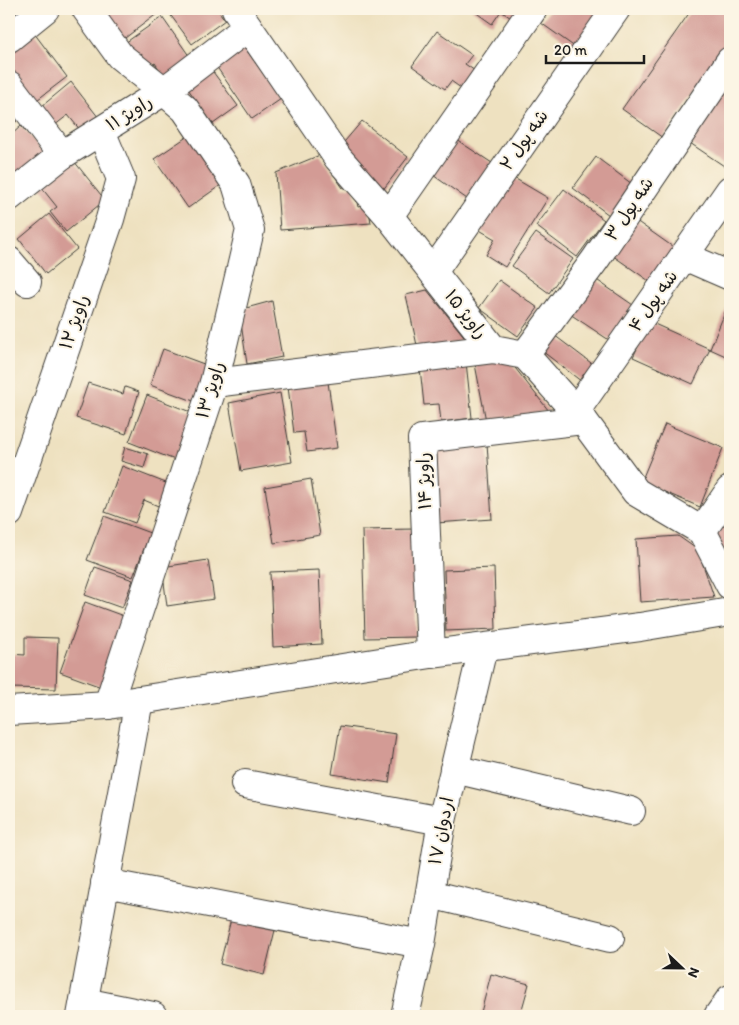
<svg xmlns="http://www.w3.org/2000/svg" width="739" height="1025" viewBox="0 0 739 1025" font-family="Itim,'Playpen Sans Arabic',sans-serif">
  <style>
    .building { fill: #d39b95 }
    .lines { fill: none; stroke-linecap: round; stroke-linejoin: round }
    .street-casing { stroke: #3c3a35; stroke-width: 30 }
    .secondary-casing { stroke: #3c3a35; stroke-width: 30 }
    .street { stroke: #fff; stroke-width: 28 }
    .secondary { stroke: #fff; stroke-width: 28 }
    .labels { text-anchor: middle; stroke-width: 4; stroke-linejoin: round; paint-order: stroke }
    .street-label { font-size: 18px; fill: #1c1c1c; stroke: #fcf5e5 }
  </style>
  <rect width="100%" height="100%" fill="#fcf5e5"/>
  <filter id="ink" filterUnits="userSpaceOnUse"><feTurbulence type="fractalNoise" baseFrequency=".02" numOctaves="2"/><feDisplacementMap in="SourceGraphic" scale="10" xChannelSelector="R" yChannelSelector="G"/><feConvolveMatrix kernelMatrix="1 2 1 2 8 2 1 2 1" color-interpolation-filters="sRGB"/></filter>
  <filter id="wash" filterUnits="userSpaceOnUse"><feTurbulence type="fractalNoise" baseFrequency=".0096" numOctaves="4" result="noise"/><feDisplacementMap in="SourceGraphic" scale="20" xChannelSelector="R" yChannelSelector="G"/><feGaussianBlur stdDeviation="1.12" result="paint"/><feColorMatrix in="noise" values="0 0 0 0 0 0 0 0 0 0 0 0 0 0 0 0 0 1.4 0 .05"/><feComposite in="paint" operator="in"/></filter>
  <g filter="url(#wash)">
    <rect width="100%" height="100%" fill="#eee1c0"/>
    <g id="blocks">
      <g class="building">
        <path d="M97 9H155L158 13 121 41Z"/>
        <path d="M166 9H217L225 20 192 44Z"/>
        <path d="M471 9H523L514 20 501 11 492 24Z"/>
        <path d="M550 9H600L579 50 541 23Z"/>
        <path d="M692 9H730V41L663 138 622 109Z"/>
        <path d="M162 17 192 60 166 79 155 63 144 70 125 43Z"/>
        <path d="M437 31 472 55 465 64 478 73 465 91 451 81 445 89 412 66Z"/>
        <path d="M34 33 67 77 33 103 9 70V52Z"/>
        <path d="M240 41 281 99 252 119 212 60Z"/>
        <path d="M205 61 238 106 213 124 181 79Z"/>
        <path d="M730 77V170L687 141Z"/>
        <path d="M71 82 102 122 85 136 68 115 50 129 36 111Z"/>
        <path d="M9 109 17 121 9 127Z"/>
        <path d="M362 121 408 157 382 191 339 148Z"/>
        <path d="M21 126 45 153 9 186V137Z"/>
        <path d="M194 132 228 180 188 208 154 159Z"/>
        <path d="M454 138 492 163 467 199 430 173Z"/>
        <path d="M320 155 343 188 353 186 358 207 368 204 371 223 280 230 276 173Z"/>
        <path d="M596 157 640 190 617 221 573 188Z"/>
        <path d="M74 161 105 200 66 232 50 212 57 207 41 187Z"/>
        <path d="M509 175 548 198 505 267 486 255 495 239 476 228Z"/>
        <path d="M564 189 604 220 577 257 536 226Z"/>
        <path d="M49 214 77 249 46 274 19 239Z"/>
        <path d="M632 218 676 249 652 283 609 253Z"/>
        <path d="M536 233 573 259 549 293 512 266Z"/>
        <path d="M588 274 633 305 609 340 564 310Z"/>
        <path d="M499 280 538 308 518 336 479 308Z"/>
        <path d="M427 290 467 340 418 350 406 295Z"/>
        <path d="M730 300V358L710 349Z"/>
        <path d="M272 301 282 357 247 364 239 310Z"/>
        <path d="M650 322 710 349 693 384 633 357Z"/>
        <path d="M554 335 599 369 586 385 542 351Z"/>
        <path d="M163 349 212 367 199 403 150 385Z"/>
        <path d="M474 359H508L549 411 486 421Z"/>
        <path d="M466 362 472 418 441 422 439 404 424 405 420 368Z"/>
        <path d="M328 382 337 448 307 452 304 432 294 433 288 387Z"/>
        <path d="M88 383 123 394 125 387 139 392 126 434 76 418Z"/>
        <path d="M280 393 292 462 241 471 229 403Z"/>
        <path d="M147 395 193 413 175 460 129 442Z"/>
        <path d="M665 424 723 448 700 507 641 482Z"/>
        <path d="M487 443 492 519 436 523 431 447Z"/>
        <path d="M125 447 148 454 144 468 121 461Z"/>
        <path d="M122 466 171 485 163 508 144 500 135 523 105 512Z"/>
        <path d="M311 479 320 535 274 543 265 487Z"/>
        <path d="M730 507V553L712 544Z"/>
        <path d="M104 516 150 533 133 577 87 560Z"/>
        <path d="M414 529 416 637 365 638 362 530Z"/>
        <path d="M678 536 698 550 714 597 640 602 636 539Z"/>
        <path d="M208 560 214 599 167 606 162 567Z"/>
        <path d="M95 567 133 580 122 608 85 595Z"/>
        <path d="M494 568 496 629 446 631 444 570Z"/>
        <path d="M319 570 322 644 273 647 270 572Z"/>
        <path d="M85 602 129 618 104 688 60 672Z"/>
        <path d="M25 637 58 638 56 689 9 688V654L25 655Z"/>
        <path d="M340 726 396 734 389 783 332 774Z"/>
        <path d="M233 911 277 922 264 975 220 964Z"/>
        <path d="M491 974 529 984 520 1016H480Z"/>
      </g>
    </g>
  </g>
  <g filter="url(#ink)">
    <use href="#blocks" fill-opacity="0" stroke="#3c3a35" stroke-width="1"/>
    <g class="lines">
      <defs>
        <g id="street">
          <path d="M86 9 120 56 164 91 185 109 236 184 250 230 214 383 108 705"/>
          <path d="M236 9 338 158 389 216 493 349 525 355 583 420 636 492 702 531 730 585"/>
          <path d="M9 38 45 9"/>
          <path d="M9 85 62 155"/>
          <path d="M9 197 62 155 164 91 248 27"/>
          <path d="M389 216 533 9"/>
          <path d="M684 256 730 276"/>
          <path d="M9 261 27 282"/>
          <path d="M433 272 616 9"/>
          <path d="M525 355 595 260 730 61"/>
          <path d="M214 383 493 349"/>
          <path d="M575 412 730 190"/>
          <path d="M9 513 110 219 121 179 101 131"/>
          <path d="M702 531 730 490"/>
          <path d="M431 654 422 439 583 420"/>
          <path d="M454 769 631 811"/>
          <path d="M245 784 442 821"/>
          <path d="M105 883 421 944"/>
          <path d="M430 894 610 938"/>
          <path d="M84 1002 153 1016"/>
          <path d="M81 1016 139 700"/>
          <path d="M405 1016 421 944 442 821 483 648"/>
          <path d="M718 1016 730 999"/>
        </g>
        <path id="secondary" d="M9 711 108 705 431 654 640 627 730 612"/>
      </defs>
      <use href="#street" class="street-casing"/>
      <use href="#secondary" class="secondary-casing"/>
      <use href="#street" class="street"/>
      <use href="#secondary" class="secondary"/>
    </g>
  </g>
  <g class="labels">
    <g class="street-label">
      <text transform="translate(129 113) rotate(-32)" y="6">راویژ ۱۱</text>
      <text transform="translate(524 140) rotate(-55)" y="6">شه پول ۲</text>
      <text transform="translate(629 209) rotate(-56)" y="6">شه پول ۳</text>
      <text transform="translate(653 301) rotate(-55)" y="6">شه پول ۴</text>
      <text transform="translate(466 314) rotate(52)" y="6">راویژ ۱۵</text>
      <text transform="translate(74 322) rotate(-71)" y="6">راویژ ۱۲</text>
      <text transform="translate(210 390) rotate(-73)" y="6">راویژ ۱۳</text>
      <text transform="translate(424 481) rotate(-92)" y="6">راویژ ۱۴</text>
      <text transform="translate(441 831) rotate(-79)" y="6">اردوان ۱۷</text>
    </g>
  </g>
  <rect width="739" height="1025" fill="none" stroke="#fcf5e5" stroke-width="30"/>
  <g transform="translate(682 968) rotate(112)" stroke="#fcf5e5" stroke-width="4" paint-order="stroke">
  <path d="M0-4L9 19L0 12L-9 19Z" fill="#1c1c1c"/>
  <text y="-8" font-size="14" font-weight="bold" text-anchor="middle" fill="#1c1c1c">N</text>
  </g>
  <path d="M546 55v8h98v-8" fill="none" stroke="#1c1c1c" stroke-width="2.5"/>
  <text x="554" y="55" font-size="15" fill="#1c1c1c" stroke="#fcf5e5" stroke-width="4" paint-order="stroke">20 m</text>
</svg>
